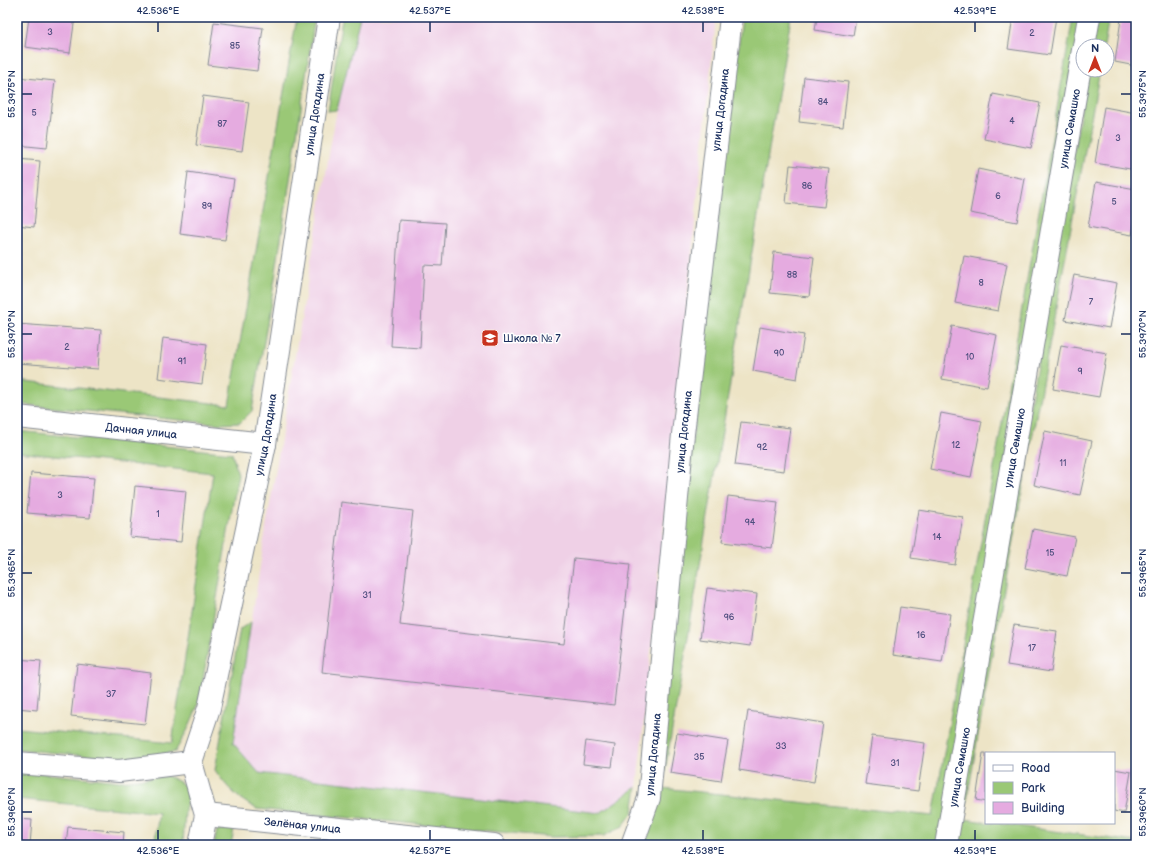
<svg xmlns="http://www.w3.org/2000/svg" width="1153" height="862" viewBox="0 0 1153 862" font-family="'Balsamiq Sans',sans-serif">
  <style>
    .built { fill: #efd0e6 }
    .green { fill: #9ac876; stroke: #5a7c6a }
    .building { fill: #e5abe0 }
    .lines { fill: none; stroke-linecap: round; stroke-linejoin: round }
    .minor-casing { stroke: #848a92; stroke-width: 24 }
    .minor { stroke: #fff; stroke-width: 22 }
    .ticks { fill: none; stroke: #1b2f5e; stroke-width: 1.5 }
    .labels { text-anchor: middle; stroke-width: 3; stroke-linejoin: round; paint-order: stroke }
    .number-label { font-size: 9px; fill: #4e4e7e }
    .street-label { font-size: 11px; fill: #1b2f5e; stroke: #fff }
    .poi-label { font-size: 11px; fill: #1b2f5e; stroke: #fff; text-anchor: start }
    .neatline { fill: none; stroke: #1b2f5e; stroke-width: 1.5 }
    .ticks-label { font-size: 10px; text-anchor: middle; fill: #1b2f5e }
  </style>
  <rect width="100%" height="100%" fill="#fff"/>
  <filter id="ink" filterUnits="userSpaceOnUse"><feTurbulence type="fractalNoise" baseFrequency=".025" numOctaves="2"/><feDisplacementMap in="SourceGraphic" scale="8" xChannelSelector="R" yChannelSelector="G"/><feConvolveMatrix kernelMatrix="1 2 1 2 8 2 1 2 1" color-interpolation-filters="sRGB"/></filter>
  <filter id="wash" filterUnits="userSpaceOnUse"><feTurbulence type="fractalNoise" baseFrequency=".012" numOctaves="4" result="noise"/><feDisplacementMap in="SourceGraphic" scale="16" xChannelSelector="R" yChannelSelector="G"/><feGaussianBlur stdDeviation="0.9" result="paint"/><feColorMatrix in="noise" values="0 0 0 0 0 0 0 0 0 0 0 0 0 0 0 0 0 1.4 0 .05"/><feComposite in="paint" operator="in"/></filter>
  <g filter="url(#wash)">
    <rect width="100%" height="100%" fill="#ede4c6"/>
    <path class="built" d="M360 17H716L637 787 600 813 259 773 233 743 265 534 331 143 337 110Z"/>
    <g class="green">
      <path d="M297 17H315L275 278 252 411 240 423 220 424 17 404V381L229 405Z"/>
      <path d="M343 17H360L337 110 328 111 341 25Z"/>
      <path d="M742 17H791L685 655 662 788 933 816 1073 17H1081L940 845H647L646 837Z"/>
      <path d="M1097 17H1109L1104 46H1092Z"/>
      <path d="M1088 70H1100L987 682 964 819 986 822V823H994L1136 842V845H954Z"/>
      <path d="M17 431 232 453 238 474 199 703 187 731 175 752 120 759 17 749V728L172 743 213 473 17 452Z"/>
      <path d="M251 622 233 743 259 773 600 813 637 787 633 812 623 826 604 836 552 837 257 809C238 799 227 788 215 770L240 629Z"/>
      <path d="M17 771 120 781 167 776 178 781 185 786 188 795 185 811 183 845H154L159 813 17 799Z"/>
      <path d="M234 829 231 845H214L217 830Z"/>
    </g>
    <g id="blocks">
      <g class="building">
        <path d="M29 17H75L70 53 25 47Z"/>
        <path d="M817 17H856L853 36 815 30Z"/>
        <path d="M1013 17H1056L1050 55 1008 49Z"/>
        <path d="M1121 19 1136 21V66L1115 62Z"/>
        <path d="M214 22 263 28 257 71 208 65Z"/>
        <path d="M17 77 55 81 47 148 17 145Z"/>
        <path d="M804 77 848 82 843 127 799 122Z"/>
        <path d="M993 94 1040 103 1031 148 984 139Z"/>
        <path d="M203 96 249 102 242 151 196 145Z"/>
        <path d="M1104 107 1136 113V170L1095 163Z"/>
        <path d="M17 159 40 161 34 227 17 225Z"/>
        <path d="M790 165 829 169 824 207 786 203Z"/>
        <path d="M978 169 1025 179 1017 222 970 213Z"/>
        <path d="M188 172 234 179 225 240 180 234Z"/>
        <path d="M1096 182 1136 189V214L1132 235 1088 227Z"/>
        <path d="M399 220 445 223 442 266 424 265 420 348 391 346Z"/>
        <path d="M774 252 814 257 809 297 770 293Z"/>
        <path d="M964 256 1007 264 998 311 955 303Z"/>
        <path d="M1074 275 1117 283 1109 328 1065 320Z"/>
        <path d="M17 324 101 330 98 369 17 363Z"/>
        <path d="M952 326 997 335 987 387 942 379Z"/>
        <path d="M760 327 804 335 797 379 753 371Z"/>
        <path d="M163 338 207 344 202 384 158 378Z"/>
        <path d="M1061 345 1107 353 1099 397 1053 389Z"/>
        <path d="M941 413 982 421 971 477 930 469Z"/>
        <path d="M741 422 790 428 784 471 735 465Z"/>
        <path d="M1045 431 1092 441 1080 495 1034 485Z"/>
        <path d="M31 473 94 478 90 518 27 513Z"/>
        <path d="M135 486 186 491 181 542 130 537Z"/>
        <path d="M728 496 778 502 772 548 722 542Z"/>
        <path d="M341 502 413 511 400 625 564 644 574 558 630 564 614 705 322 672Z"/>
        <path d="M919 510 963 517 955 565 911 558Z"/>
        <path d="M1033 529 1075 537 1067 576 1025 568Z"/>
        <path d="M707 588 757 594 750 646 700 639Z"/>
        <path d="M900 607 950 614 942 662 893 655Z"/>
        <path d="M1014 625 1057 631 1051 672 1007 665Z"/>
        <path d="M17 659 41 661 37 710 17 708Z"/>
        <path d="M77 664 151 673 145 724 71 716Z"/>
        <path d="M748 711 823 723 814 782 739 770Z"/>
        <path d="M677 733 728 741 721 781 670 773Z"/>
        <path d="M872 736 925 743 918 791 865 784Z"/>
        <path d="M586 741 615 745 612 767 583 764Z"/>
        <path d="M983 753H986V802L976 800Z"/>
        <path d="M1114 769 1131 772 1124 813 1114 811Z"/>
        <path d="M17 819 32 820 30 845H17Z"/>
        <path d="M68 827 124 832 123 845H66Z"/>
      </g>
    </g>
  </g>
  <g filter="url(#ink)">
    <use href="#blocks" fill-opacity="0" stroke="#848a92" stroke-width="1"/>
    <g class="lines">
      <defs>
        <g id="minor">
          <path d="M1084 46 1089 17"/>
          <path id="s1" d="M17 417 265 444"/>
          <path d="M17 763 119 771 191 762"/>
          <path id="s2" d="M206 815 494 845"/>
          <path id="s3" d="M200 845 206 815 191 762 209 708 265 444 329 17"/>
          <path id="s4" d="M632 845 649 798 683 434 731 17"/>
          <path id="s5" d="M946 845 1083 50"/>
        </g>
      </defs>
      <use href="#minor" class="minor-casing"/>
      <use href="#minor" class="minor"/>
    </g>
  </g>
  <path class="ticks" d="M158 22V32M430 22V32M703 22V32M975 22V32M22 94H32M1121 94H1131M22 334H32M1121 334H1131M22 573H32M1121 573H1131M22 812H32M1121 812H1131M158 830V840M430 830V840M703 830V840M975 830V840"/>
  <defs>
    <symbol id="school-square" viewBox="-11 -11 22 22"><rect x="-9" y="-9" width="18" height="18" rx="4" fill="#c8321e" stroke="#fff"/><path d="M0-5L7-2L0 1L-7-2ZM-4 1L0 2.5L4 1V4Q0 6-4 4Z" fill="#fff"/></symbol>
  </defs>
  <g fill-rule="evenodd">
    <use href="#school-square" x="480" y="328" width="20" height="20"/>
  </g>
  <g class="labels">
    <g class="number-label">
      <text x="50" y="35">3</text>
      <text x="1032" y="36">2</text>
      <text x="235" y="49">85</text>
      <text x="823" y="105">84</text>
      <text x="34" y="116">5</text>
      <text x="1012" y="124">4</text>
      <text x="222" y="127">87</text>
      <text x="1118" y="141">3</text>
      <text x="807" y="189">86</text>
      <text x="998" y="199">6</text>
      <text x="1114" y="205">5</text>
      <text x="207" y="209">89</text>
      <text x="792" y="278">88</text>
      <text x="981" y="286">8</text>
      <text x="1091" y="305">7</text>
      <text x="67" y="350">2</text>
      <text x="779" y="356">90</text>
      <text x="970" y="360">10</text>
      <text x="182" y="364">91</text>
      <text x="1080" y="374">9</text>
      <text x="956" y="448">12</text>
      <text x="762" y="450">92</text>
      <text x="1063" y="466">11</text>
      <text x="60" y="498">3</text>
      <text x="158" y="517">1</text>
      <text x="750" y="525">94</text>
      <text x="937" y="540">14</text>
      <text x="1050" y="556">15</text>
      <text x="367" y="598">31</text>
      <text x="729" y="620">96</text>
      <text x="921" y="638">16</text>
      <text x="1032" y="651">17</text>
      <text x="111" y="697">37</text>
      <text x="781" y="749">33</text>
      <text x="699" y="760">35</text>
      <text x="895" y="766">31</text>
    </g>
    <g class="street-label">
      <text dy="4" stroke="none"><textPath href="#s4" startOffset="742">улица Догадина</textPath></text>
      <text dy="4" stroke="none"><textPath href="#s3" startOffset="746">улица Догадина</textPath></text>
      <text dy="4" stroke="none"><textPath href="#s5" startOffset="727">улица Семашко</textPath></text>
      <text dy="4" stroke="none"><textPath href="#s1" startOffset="125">Дачная улица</textPath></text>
      <text dy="4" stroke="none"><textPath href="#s4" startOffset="418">улица Догадина</textPath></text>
      <text dy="4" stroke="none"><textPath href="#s3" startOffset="422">улица Догадина</textPath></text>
      <text dy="4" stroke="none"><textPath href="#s5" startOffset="403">улица Семашко</textPath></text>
      <text dy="4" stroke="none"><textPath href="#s4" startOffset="94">улица Догадина</textPath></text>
      <text dy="4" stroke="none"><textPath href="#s5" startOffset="79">улица Семашко</textPath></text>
      <text dy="4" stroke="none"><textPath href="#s2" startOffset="97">Зелёная улица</textPath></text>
    </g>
    <g class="poi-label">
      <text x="503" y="342">Школа № 7</text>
    </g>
  </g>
  <rect width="1153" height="862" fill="none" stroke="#fff" stroke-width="44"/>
  <rect x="985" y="752" width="130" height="72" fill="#ffffff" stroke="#a4acbf"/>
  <rect x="993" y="765" width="20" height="6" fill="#ffffff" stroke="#a4acbf"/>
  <text x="1021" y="772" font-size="12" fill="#1b2f5e">Road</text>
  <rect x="993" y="782" width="20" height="12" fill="#9ac876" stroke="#a4acbf"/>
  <text x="1021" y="792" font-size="12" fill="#1b2f5e">Park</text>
  <rect x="993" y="802" width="20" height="12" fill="#e5abe0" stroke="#a4acbf"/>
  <text x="1021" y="812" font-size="12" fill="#1b2f5e">Building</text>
  <g transform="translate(1095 58)"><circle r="19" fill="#ffffff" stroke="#a4acbf"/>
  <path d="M0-3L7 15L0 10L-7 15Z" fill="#c8321e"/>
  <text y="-6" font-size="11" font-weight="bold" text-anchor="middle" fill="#1b2f5e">N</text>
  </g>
  <rect x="22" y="22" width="1109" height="818" class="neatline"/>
  <g class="ticks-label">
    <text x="158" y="14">42.536°E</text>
    <text x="430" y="14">42.537°E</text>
    <text x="703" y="14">42.538°E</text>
    <text x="975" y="14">42.539°E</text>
    <text transform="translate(11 94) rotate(-90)" y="4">55.3975°N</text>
    <text transform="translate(1142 94) rotate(-90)" y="4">55.3975°N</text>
    <text transform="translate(11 334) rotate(-90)" y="4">55.3970°N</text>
    <text transform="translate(1142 334) rotate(-90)" y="4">55.3970°N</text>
    <text transform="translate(11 573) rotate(-90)" y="4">55.3965°N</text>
    <text transform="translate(1142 573) rotate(-90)" y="4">55.3965°N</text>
    <text transform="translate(11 812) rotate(-90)" y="4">55.3960°N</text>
    <text transform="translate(1142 812) rotate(-90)" y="4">55.3960°N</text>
    <text x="158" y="854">42.536°E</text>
    <text x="430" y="854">42.537°E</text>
    <text x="703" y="854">42.538°E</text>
    <text x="975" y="854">42.539°E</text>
  </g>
</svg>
